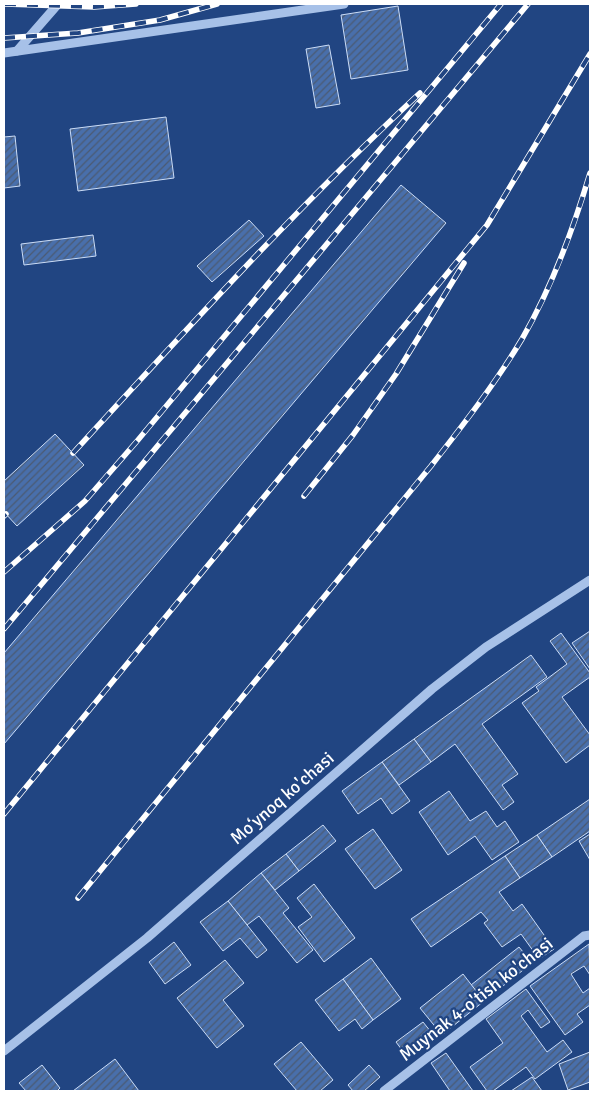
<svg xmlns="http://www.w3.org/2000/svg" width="594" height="1095" viewBox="0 0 594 1095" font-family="Signika,sans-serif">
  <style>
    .building { fill: url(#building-hatch); stroke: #cbdcf6 }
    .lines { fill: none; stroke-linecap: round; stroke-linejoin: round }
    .minor { stroke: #a7c1e8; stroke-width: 9 }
    .rail-casing { stroke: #fff; stroke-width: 5.5 }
    .rail { stroke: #214582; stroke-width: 4; stroke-dasharray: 11; stroke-linecap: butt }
    .labels { text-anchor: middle; stroke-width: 4.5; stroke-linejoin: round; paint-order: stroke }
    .street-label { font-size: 18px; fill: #fff; stroke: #214582 }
  </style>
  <defs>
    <pattern id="building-hatch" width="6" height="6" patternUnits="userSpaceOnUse" patternTransform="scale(1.25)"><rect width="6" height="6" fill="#496fab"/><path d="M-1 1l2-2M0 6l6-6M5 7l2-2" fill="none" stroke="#4b5a72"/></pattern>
  </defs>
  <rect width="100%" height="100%" fill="#214582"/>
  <g class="building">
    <path d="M398 6 408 70 351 79 341 15Z"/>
    <path d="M329 45 340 104 316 108 306 49Z"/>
    <path d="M166 117 174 178 78 191 70 129Z"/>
    <path d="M15 136 20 186 4 188V137Z"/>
    <path d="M401 185 446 223 4 744V653Z"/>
    <path d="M249 220 264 236 212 282 197 266Z"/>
    <path d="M93 235 96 256 24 265 21 244Z"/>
    <path d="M55 434 84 465 17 526 4 512V481Z"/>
    <path d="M590 631V669L572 643Z"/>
    <path d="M561 633 590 673V677L562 697 590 735V745L566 763 522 703 539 691 536 687 567 664 550 641Z"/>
    <path d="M531 655 547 677 482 724 518 774 502 785 514 802 503 810 455 744 431 762 414 739Z"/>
    <path d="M414 739 431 762 399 785 382 762Z"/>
    <path d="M382 762 410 801 392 814 381 798 358 814 342 791Z"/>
    <path d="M449 791 470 821 486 811 497 827 505 821 519 842 492 860 475 836 448 855 419 812Z"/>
    <path d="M590 799V831L552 857 537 835Z"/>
    <path d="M323 825 336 841 299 871 286 854Z"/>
    <path d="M373 829 402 870 375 889 345 849Z"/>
    <path d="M590 834V860L579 841Z"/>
    <path d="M537 835 552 857 520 878 505 856Z"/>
    <path d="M286 854 299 871 275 890 261 873Z"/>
    <path d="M505 856 520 878 499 892 513 911 522 904 554 949 539 959 521 934 502 947 484 923 488 920 481 912 431 947 411 919Z"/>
    <path d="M261 873 289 908 283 913 313 950 297 963 259 916 247 925 228 901Z"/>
    <path d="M314 884 355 938 324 962 298 927 312 917 297 898Z"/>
    <path d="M228 901 267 950 257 958 240 938 223 951 200 922Z"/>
    <path d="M174 942 191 965 165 984 149 962Z"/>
    <path d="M589 944 590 975 584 966 571 974 583 993 590 988V1005L577 1014 583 1022 565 1035 530 986Z"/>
    <path d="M519 947 532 963 484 1001 471 985Z"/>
    <path d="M371 958 401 999 373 1020 343 979Z"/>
    <path d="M225 960 244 983 223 1000 244 1026 217 1048 177 998Z"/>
    <path d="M463 974 484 1001 442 1035 420 1008Z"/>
    <path d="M343 979 373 1020 362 1029 355 1019 339 1031 315 1000Z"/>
    <path d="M526 989 550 1022 541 1028 528 1010 521 1016 547 1052 563 1040 572 1052 535 1079 526 1067 493 1091H487L470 1067 503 1043 486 1019Z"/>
    <path d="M423 1022 435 1037 408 1058 396 1042Z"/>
    <path d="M301 1042 333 1080 320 1091H297L274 1064Z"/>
    <path d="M590 1052V1082L568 1090 559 1064Z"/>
    <path d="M446 1053 473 1091H450L431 1063Z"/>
    <path d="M115 1059 139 1091H73Z"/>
    <path d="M42 1065 60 1088 57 1091H26L19 1083Z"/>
    <path d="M369 1065 380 1077 364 1091H353L348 1085Z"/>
    <path d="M532 1077 542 1091H511Z"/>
  </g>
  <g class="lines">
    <g class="minor">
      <path d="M17 51 58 4"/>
      <path d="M4 53 344 4"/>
      <path d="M4 1051 147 938 432 689 486 647 590 580"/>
      <path d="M384 1091 584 936 590 935"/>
    </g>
    <defs>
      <g id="rail">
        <path d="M5 4 94 7 136 4"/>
        <path d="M4 38 78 33 160 20 217 4"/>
        <path d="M73 453C186 330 298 206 420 93"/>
        <path d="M304 496 353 435 396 374 464 263"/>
        <path d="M4 516 6 514"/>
        <path d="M4 572 85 501 138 440 501 4"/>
        <path d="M4 629 528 4"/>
        <path d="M4 814 487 225 590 54"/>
        <path d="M78 898 431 466C463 425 495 384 522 339 552 287 573 230 590 173"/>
      </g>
    </defs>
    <use href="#rail" class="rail-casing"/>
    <use href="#rail" class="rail"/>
  </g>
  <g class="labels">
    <g class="street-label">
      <text transform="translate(282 798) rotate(-41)" y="6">Moʻynoq ko'chasi</text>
      <text transform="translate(476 999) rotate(-38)" y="6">Muynak 4-o'tish ko'chasi</text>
    </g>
  </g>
  <rect width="594" height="1095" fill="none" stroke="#ffffff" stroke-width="10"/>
</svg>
